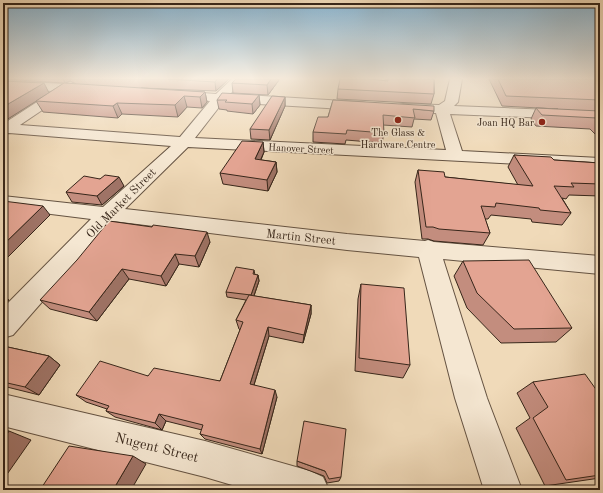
<svg xmlns="http://www.w3.org/2000/svg" width="603" height="493" viewBox="0 0 603 493" font-family="'Old Standard TT',serif">
  <style>
    .lines { fill: none; stroke-linecap: round; stroke-linejoin: round }
    .minor-casing { stroke: #655342; stroke-width: 2 }
    .minor { fill: #f5e7d2; fill-rule: evenodd }
    .wall { fill: #c38d7e; stroke: #37261a; fill-rule: evenodd }
    .shaded-wall { fill: #9f7366; stroke: #37261a }
    .building { fill: #e3a492; stroke: #37261a }
    .poi-dot { fill: #8f2418; stroke: #f5e7d2; stroke-width: 1.5 }
    .labels { text-anchor: middle; stroke-width: 3; stroke-linejoin: round; paint-order: stroke }
    .far-poi-label { font-size: 10px; fill: #37261a; stroke: #f5e7d2; text-anchor: end }
    .far-street-label { font-size: 10px; fill: #37261a; stroke: #f5e7d2 }
    .street-label { font-size: 12px; fill: #37261a; stroke: #f5e7d2 }
    .near-street-label { font-size: 14px; fill: #37261a; stroke: #f5e7d2 }
  </style>
  <rect width="100%" height="100%" fill="#f0dab9"/>
  <filter id="stains"><feTurbulence type="fractalNoise" baseFrequency=".005" numOctaves="4"/><feColorMatrix values="0 0 0 0 .2 0 0 0 0 .09 0 0 0 0 .02 0 0 0 .5 -.17"/></filter>
  <radialGradient id="worn" r=".72"><stop offset=".6" stop-color="#630" stop-opacity="0"/><stop offset="1" stop-color="#630" stop-opacity=".3"/></radialGradient>
  <g class="lines">
    <defs>
      <g id="minor">
        <path d="M232 79H245L230 94 361 102 366 103 368 106 366 109 361 110 223 102 195 138 446 150 436 113 403 112 398 111 396 108 398 105 403 104 439 105 445 101 450 79H462L458 102 454 106 600 112V120L450 114 462 151 600 158V168L188 147 125 209 347 234 425 241 428 240 434 242 600 256V274L443 259 487 398 522 490H484L455 398 419 257 347 250 113 221 13 335 3 338V308L91 219 3 208V196L103 207 171 146 9 133 3 134V124L54 91 3 89V81L88 85 92 86 94 89 92 92H69L20 125 180 137 210 101 176 99 172 98 170 95 172 92 176 91 216 94Z"/>
        <path d="M3 394 205 441 310 471 323 477 329 490H249L205 477 3 426Z"/>
      </g>
    </defs>
    <use href="#minor" class="minor-casing"/>
    <use href="#minor" class="minor"/>
  </g>
  <g class="wall">
    <path d="M3 79H229L216 91 141 88 205 92 207 102 202 108 187 107 178 117 122 114 118 118 43 112 36 101 3 122V81L49 93 64 83ZM70 81 76 84 65 83Z"/>
    <path d="M386 79H434V94L431 104 337 99 338 89 386 80Z"/>
    <path d="M489 79H600V139L590 129 536 126 531 119 536 108 558 109 502 106Z"/>
    <path d="M279 80 268 95 233 93 232 83Z"/>
    <path d="M259 95 260 105 253 114 227 111V110L219 109 217 100Z"/>
    <path d="M285 97V106L270 140 251 139 250 129Z"/>
    <path d="M333 100 434 111 431 120 414 119 412 127 383 125 384 133 382 143 346 140 345 144 313 142V132L328 117Z"/>
    <path d="M263 142 264 152 261 160 276 162 277 172 268 191 223 184 220 173Z"/>
    <path d="M514 155 554 160 600 163V196L569 195 566 199 562 198 571 213 562 225 532 222 531 219 491 215 488 219H485L490 233 483 245 434 241 428 239H422L415 182 418 170 445 177 518 185 508 167Z"/>
    <path d="M100 179 124 186 102 205 72 202 66 192Z"/>
    <path d="M152 227 210 242 199 267 179 264 166 286 129 279 97 321 50 309 40 300Z"/>
    <path d="M463 261 572 328 556 342 501 343 467 308 454 276Z"/>
    <path d="M254 270 255 275H258L259 281 254 296 311 305V314L303 343 269 336 254 385 277 397 262 454 205 439 200 434 202 430 166 421 162 430 115 417 106 411 107 409 86 402 76 395 148 376 220 381 240 330 239 329 236 320 246 300 227 297 226 292Z"/>
    <path d="M361 284 410 365 403 378 355 371 358 299Z"/>
    <path d="M3 346 49 356 60 365 39 395 3 386Z"/>
    <path d="M533 382 600 395V478L545 486 516 428 530 418 517 393Z"/>
    <path d="M297 461 341 477 339 481 327 483 324 476 297 466Z"/>
  </g>
  <g class="shaded-wall">
    <path d="M63 79H70V81L65 83Z"/>
    <path d="M217 79H229L216 91 215 82Z"/>
    <path d="M271 79H279V80L268 95 267 85Z"/>
    <path d="M44 83 49 93 3 122V107Z"/>
    <path d="M205 92 207 102 202 108 200 97Z"/>
    <path d="M259 95 260 105 253 114 252 104Z"/>
    <path d="M184 96 187 107 178 117 175 105Z"/>
    <path d="M285 97V106L270 140 269 130Z"/>
    <path d="M117 103 122 114 118 118 113 106Z"/>
    <path d="M263 142 264 152 256 170 255 159Z"/>
    <path d="M276 162 277 172 268 191 267 180Z"/>
    <path d="M119 177 124 186 102 205 97 196Z"/>
    <path d="M43 206 50 215 3 262V245Z"/>
    <path d="M207 232 210 242 199 267 195 256Z"/>
    <path d="M175 254 179 264 166 286 161 276Z"/>
    <path d="M122 269 129 279 97 321 89 312Z"/>
    <path d="M258 275 259 281 252 301 251 295Z"/>
    <path d="M3 295 9 300 3 306Z"/>
    <path d="M311 305V314L303 343 304 335Z"/>
    <path d="M268 327 269 336 252 391 250 384Z"/>
    <path d="M49 356 60 365 39 395 25 387Z"/>
    <path d="M275 390 277 397 262 454 260 449Z"/>
    <path d="M159 414 166 421 162 430 155 423Z"/>
    <path d="M9 431 31 440 3 480V439Z"/>
    <path d="M133 456 146 464 131 490H113Z"/>
  </g>
  <g class="building">
    <path d="M168 79H217L215 82Z"/>
    <path d="M236 79H271L267 85 232 83Z"/>
    <path d="M340 79H370L388 81V79H434V94L338 89Z"/>
    <path d="M498 79H600V100L506 96Z"/>
    <path d="M3 81 44 83 3 107Z"/>
    <path d="M64 83 205 92 200 97 184 96 175 105 117 103 113 106 36 101Z"/>
    <path d="M222 93 259 95 252 104 225 102 227 100H217Z"/>
    <path d="M272 96 285 97 269 130 250 129Z"/>
    <path d="M333 100 434 106V111L413 109 415 118 383 115 384 133 347 130 346 134 313 132 318 117H328Z"/>
    <path d="M536 108 600 111V121L597 118 542 115Z"/>
    <path d="M242 141 263 142 255 159 276 162 267 180 220 173Z"/>
    <path d="M514 155 551 157 554 160 600 163V184L571 183 574 187 554 186 571 213 540 210 539 208 496 203 495 207 481 206 490 233 439 229 433 227H426L418 170 444 172 445 177 533 186Z"/>
    <path d="M105 175 119 177 97 196 66 192 84 176 100 179Z"/>
    <path d="M3 201 43 206 3 245Z"/>
    <path d="M109 221 152 227 153 225 207 232 195 256 175 254 161 276 122 269 89 312 40 300 77 260Z"/>
    <path d="M529 260 572 328 514 329 477 293 463 261Z"/>
    <path d="M236 267 254 270 253 274 258 275 251 295 226 292Z"/>
    <path d="M361 284 404 288 410 365 359 358Z"/>
    <path d="M249 295 311 305 304 335 268 327 250 384 275 390 260 449 200 434 203 425 159 414 155 423 106 411 109 406 76 395 100 361 148 376 154 368 220 381 243 322 236 320Z"/>
    <path d="M3 346 49 356 25 387 3 382Z"/>
    <path d="M585 374 600 395V475L566 480 533 418 548 407 533 382Z"/>
    <path d="M304 421 346 429 341 477 329 479 325 471 297 461Z"/>
    <path d="M3 429 9 431 3 439Z"/>
    <path d="M69 446 133 456 113 490H40Z"/>
  </g>
  <linearGradient id="sky" x2="0" y2="1"><stop stop-color="#89b6d3"/><stop offset="0.53" stop-color="#f8eee0"/><stop offset="1" stop-color="#f8eee0" stop-opacity="0"/></linearGradient>
  <rect width="603" height="148" fill="url(#sky)"/>
  <g class="poi-dot">
    <circle cx="398" cy="120" r="4"/>
    <circle cx="542" cy="122" r="4"/>
  </g>
  <g class="labels">
    <g class="far-poi-label">
      <text x="534" y="126">Joan HQ Bar</text>
      <text x="398" y="136" text-anchor="middle">The Glass &amp;<tspan x="398" dy="12">Hardware Centre</tspan></text>
    </g>
    <g class="far-street-label">
      <text transform="translate(301 148) rotate(3)" y="4">Hanover Street</text>
    </g>
    <g class="street-label">
      <text transform="translate(121 203) rotate(-45)" y="4">Old Market Street</text>
      <text transform="translate(301 237) rotate(6)" y="4">Martin Street</text>
    </g>
    <g class="near-street-label">
      <text transform="translate(157 447) rotate(14)" y="5">Nugent Street</text>
    </g>
  </g>
  <rect width="603" height="493" fill="none" stroke="#f0dab9" stroke-width="16"/>
  <rect x="4" y="4" width="595" height="485" fill="none" stroke="#37261a" stroke-width="2"/>
  <rect x="8" y="8" width="587" height="477" fill="none" stroke="#37261a"/>
  <rect width="100%" height="100%" filter="url(#stains)"/>
  <rect width="100%" height="100%" fill="url(#worn)"/>
</svg>
